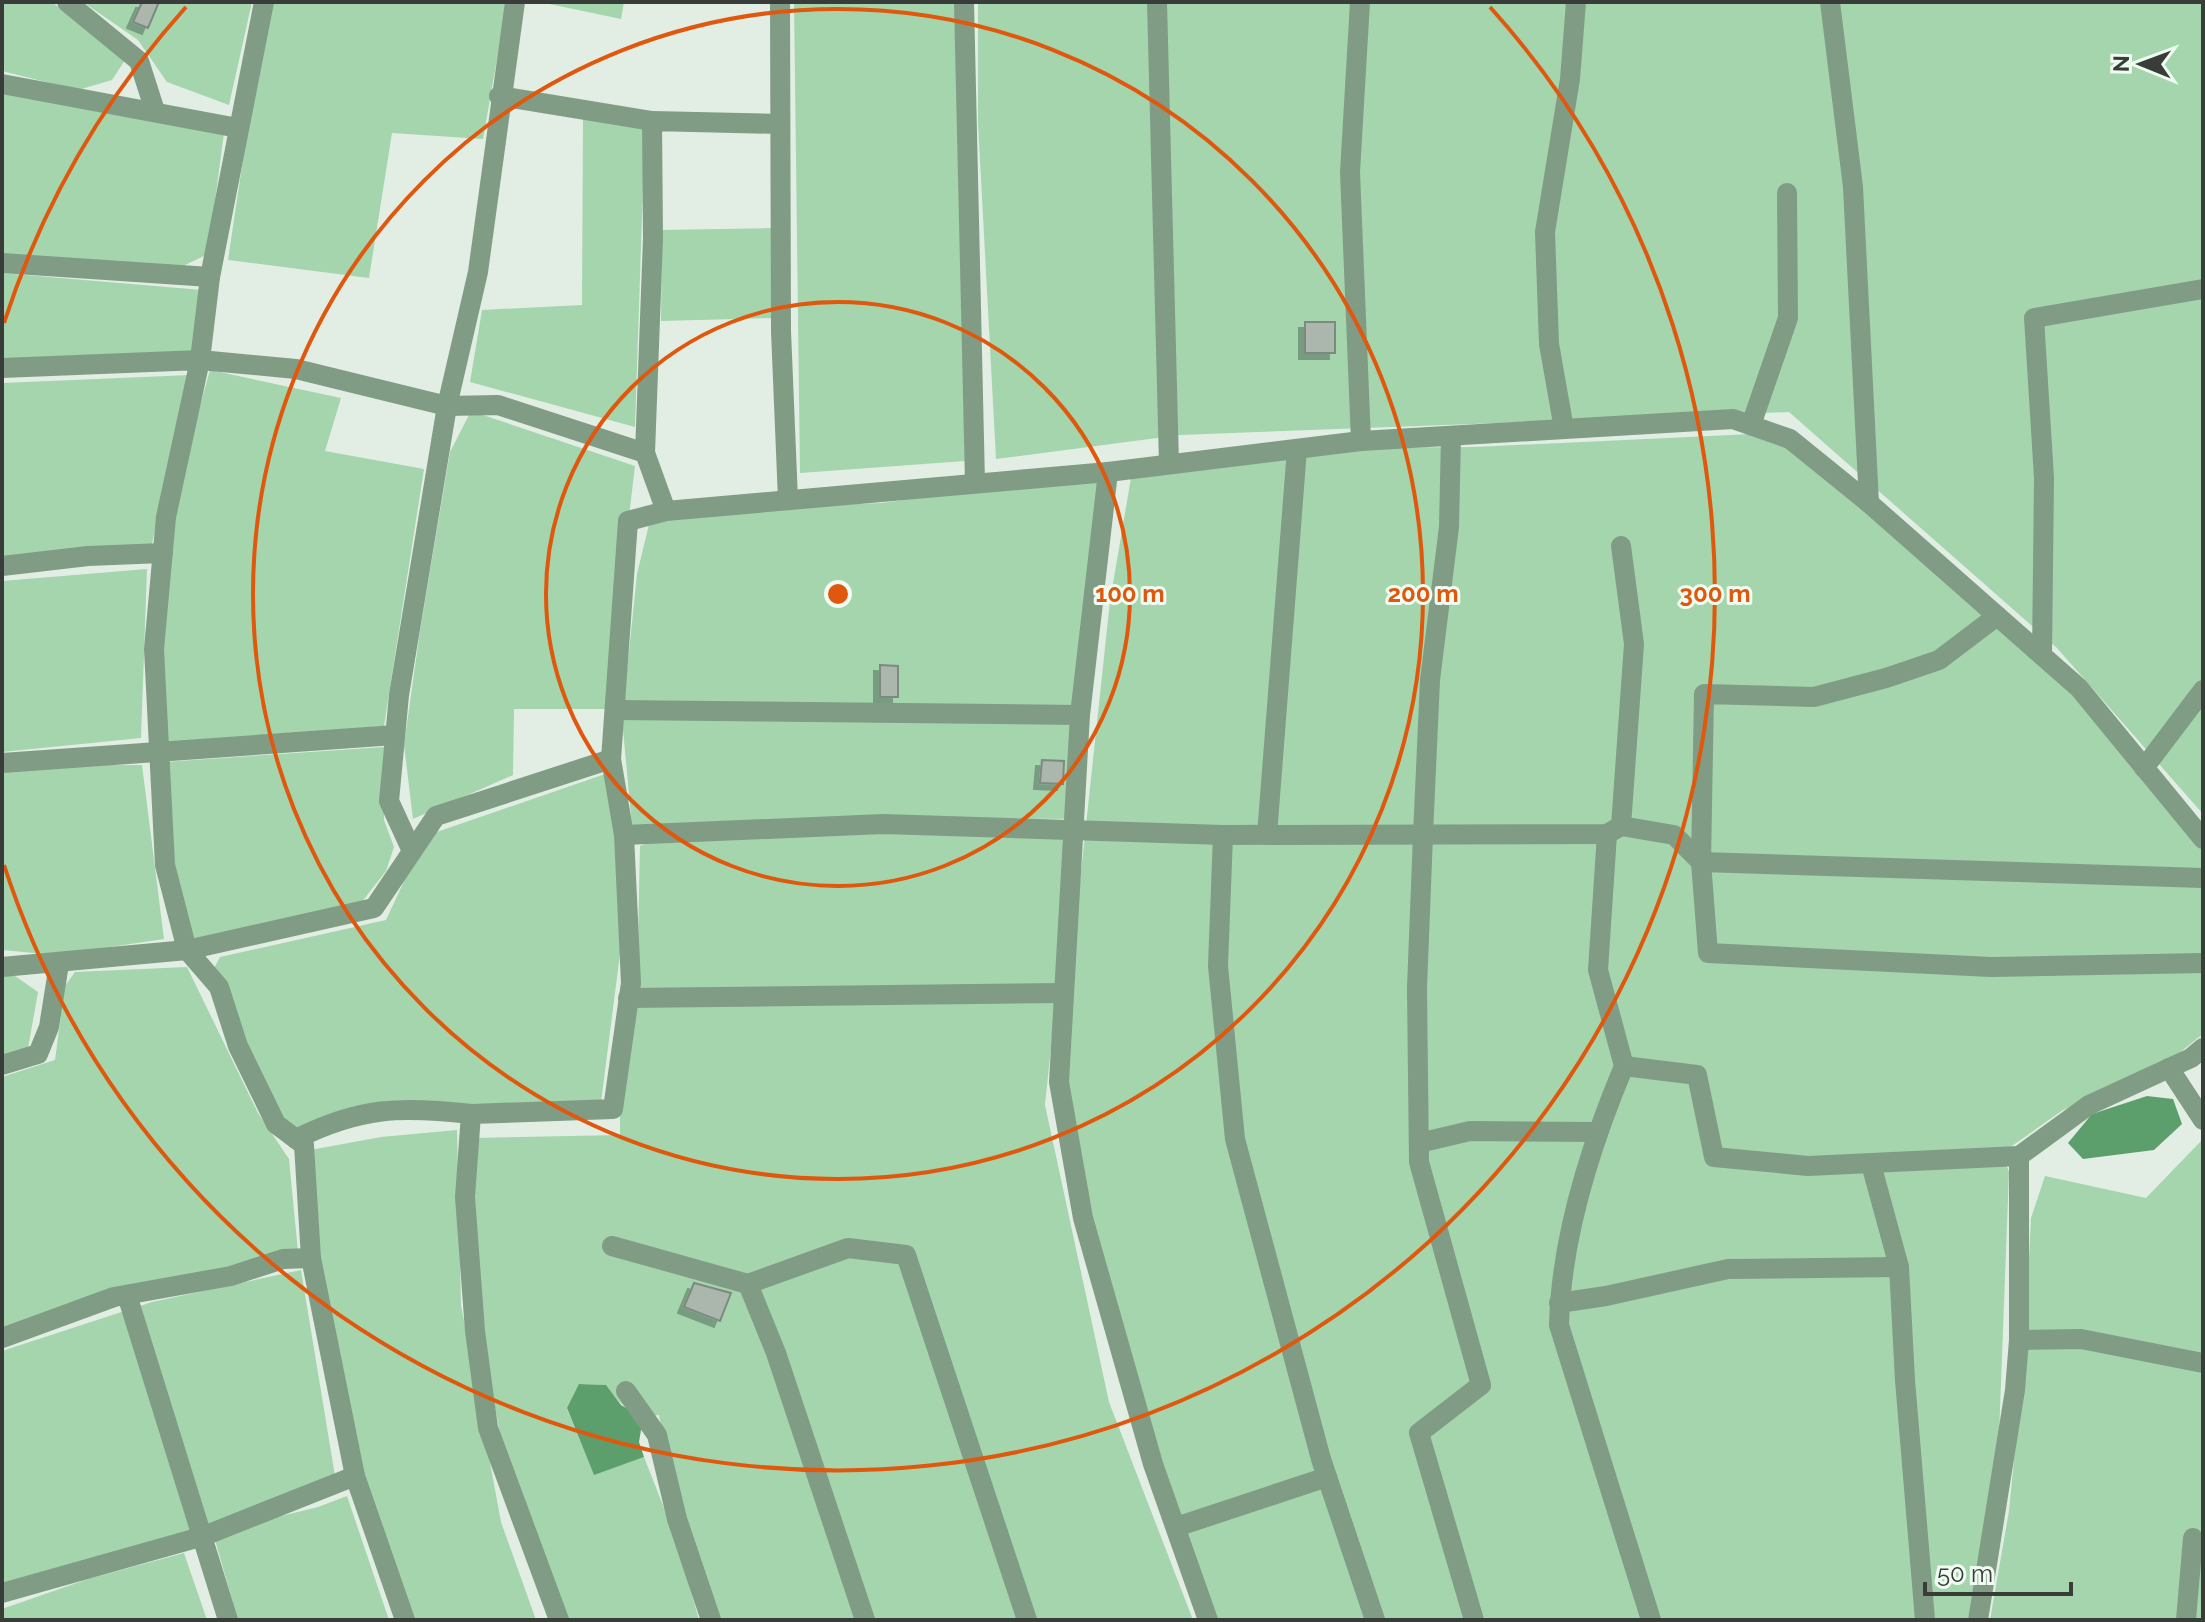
<svg xmlns="http://www.w3.org/2000/svg" width="2205" height="1622" viewBox="0 0 2205 1622" font-family="Raleway,sans-serif">
  <style>
    .green { fill: #a4d5ad }
    .water { fill: #5d9f6c }
    .building { fill: #abb7ad; stroke: #7e8980; stroke-width: 2; filter: url(#shadow) }
    .lines { fill: none; stroke-linecap: round; stroke-linejoin: round }
    .minor { stroke: #809c85; stroke-width: 20 }
    .ring { fill: none; stroke: #df580e; stroke-width: 4 }
    .centre { fill: #df580e; stroke: #f0fcf1; stroke-width: 4 }
    .ring-label { font-size: 24px; text-anchor: middle; font-weight: bold; fill: #df580e; stroke: #f0fcf1; stroke-width: 6; stroke-linejoin: round; paint-order: stroke }
  </style>
  <defs>
    <filter id="shadow"><feDropShadow dx="-6" dy="6" stdDeviation="0" flood-color="#0004"/></filter>
  </defs>
  <rect width="100%" height="100%" fill="#e2eee4"/>
  <g class="green">
    <path d="M2 2H52L125 60 112 80 78 90 2 71Z"/>
    <path d="M83 2H252L229 105 167 82 138 40Z"/>
    <path d="M272 2H507L483 139 392 133 369 278 228 260 249 119Z"/>
    <path d="M540 2H624L621 19Z"/>
    <path d="M794 2H955L965 461 800 473Z"/>
    <path d="M978 2H2203V814L2057 648 1789 412 1180 435 996 459 978 123Z"/>
    <path d="M2 93 224 133 208 254 183 266 2 256Z"/>
    <path d="M583 118 645 126 635 427 470 382 482 310 582 305Z"/>
    <path d="M774 228 776 318 661 321 662 230Z"/>
    <path d="M2 273 202 290 193 357 2 368Z"/>
    <path d="M210 370 341 398 325 451 424 469 384 726 164 746 160 550Z"/>
    <path d="M190 375 151 548 2 566V383Z"/>
    <path d="M471 411 635 466 606 709H514L513 775 413 819 404 745 420 631 450 452Z"/>
    <path d="M1773 433 1941 575 2096 716 2203 848V1034L2164 1065 2063 1110 2002 1153 2009 1172 1999 1436 1968 1620H1209L1173 1518 1057 1096 1110 601 1132 472 1309 448 1474 447Z"/>
    <path d="M1108 473 1072 819 884 817 632 826 622 719 637 574 652 512 881 503Z"/>
    <path d="M147 569 141 738 2 752V581Z"/>
    <path d="M384 747V820L394 847 386 871 361 903 179 942 164 762Z"/>
    <path d="M64 765H142L164 939 56 955 2 950V770Z"/>
    <path d="M608 773 627 899 600 1110 451 1112 287 1130 211 974 220 957 386 920 425 836Z"/>
    <path d="M803 831 1065 835 1066 902 1045 1105 1109 1402 1193 1620H715L664 1444 659 1415C633 1419 620 1405 606 1385L580 1384 567 1409 594 1474 644 1457 677 1541 699 1620H554L500 1434 476 1307 473 1138 620 1135V1058L637 984 640 846 668 836Z"/>
    <path d="M187 967 258 1113 289 1159 298 1252 2 1332V1077L55 1060 65 986 75 972Z"/>
    <path d="M5 969 38 992 27 1054 2 1061V970Z"/>
    <path d="M457 1130 461 1305 501 1522 536 1620H406L337 1413 305 1151 381 1137Z"/>
    <path d="M2203 1139V1620H1990L2009 1511 2024 1357 2031 1218 2045 1176 2146 1198Z"/>
    <path d="M301 1270 336 1482 2 1596V1351L152 1302Z"/>
    <path d="M347 1496 389 1620H238L213 1533 318 1507Z"/>
    <path d="M184 1553 207 1620H2V1609L88 1579Z"/>
  </g>
  <g class="water">
    <path d="M2147 1096 2173 1099 2182 1124 2154 1150 2083 1159 2068 1143 2092 1114Z"/>
    <path d="M579 1384 606 1385 621 1405 643 1418 639 1442 644 1457 594 1475 567 1408Z"/>
  </g>
  <g class="building">
    <path d="M142 2H159L148 28 133 22Z"/>
    <rect x="1305" y="322" width="30" height="31"/>
    <path d="M880 665 898 666V697H880Z"/>
    <path d="M1042 760 1064 761 1063 784 1040 783Z"/>
    <path d="M694 1283 731 1293 720 1321 684 1307Z"/>
  </g>
  <g class="lines">
    <g class="minor">
      <path d="M67 2 139 61 155 111"/>
      <path d="M264 2 210 277 200 360 296 369 447 406 498 405 645 453 666 511 1108 472 1361 441 1733 419 1790 439 1869 503 2079 688 2203 839"/>
      <path d="M780 2 781 331 788 500"/>
      <path d="M964 2 975 483"/>
      <path d="M1157 2 1169 464"/>
      <path d="M1360 2 1350 172 1361 441"/>
      <path d="M1830 2 1853 187 1869 503"/>
      <path d="M2 84 238 128"/>
      <path d="M499 96 652 121"/>
      <path d="M2 263 210 277"/>
      <path d="M2 368 200 360 166 517 154 649 165 865 187 950 219 987 238 1046 276 1124 304 1145 311 1258 355 1476 405 1620"/>
      <path d="M1751 425 1788 318 1787 193"/>
      <path d="M1564 429 1549 344 1545 232 1570 79 1576 2"/>
      <path d="M1451 436 1449 527 1430 680 1423 835 1417 988 1419 1162 1481 1385 1419 1433 1474 1620"/>
      <path d="M645 453 653 238 652 121 780 124"/>
      <path d="M1108 472 1080 715 1059 1082 1083 1218 1153 1464 1208 1620"/>
      <path d="M2 566 88 556 163 553"/>
      <path d="M1997 616 1939 660 1886 678 1814 697 1704 694 1701 862 1708 953 1991 967 2203 963"/>
      <path d="M2042 655 2044 478 2034 318 2203 289"/>
      <path d="M615 710 1080 715"/>
      <path d="M2 763 395 735"/>
      <path d="M2144 768 2203 690"/>
      <path d="M1621 826 1674 835 1701 862 2203 878"/>
      <path d="M1607 834 1598 970 1624 1066"/>
      <path d="M624 835 883 824 1223 835 1607 834 1621 826 1634 644 1621 546"/>
      <path d="M1223 835 1218 966 1235 1139 1321 1459 1375 1620"/>
      <path d="M1267 835 1297 449"/>
      <path d="M412 851 389 801 399 695 447 406 478 272 515 2"/>
      <path d="M2 967 187 950 374 908 436 816 611 759 628 521 666 511"/>
      <path d="M628 998 1064 993"/>
      <path d="M2 1065 38 1054 49 1027 59 964"/>
      <path d="M2169 1068 2203 1120"/>
      <path d="M296 1139C360 1107 401 1106 471 1114"/>
      <path d="M1419 1143 1470 1131 1597 1132"/>
      <path d="M1871 1164 1899 1267 1905 1380 1925 1620"/>
      <path d="M612 1246 748 1284 776 1353 865 1620"/>
      <path d="M748 1284 848 1248 906 1255 1027 1620"/>
      <path d="M127 1295 228 1620"/>
      <path d="M1559 1303 1606 1296 1728 1269 1899 1267"/>
      <path d="M2 1338 114 1297 231 1276 283 1259 311 1258"/>
      <path d="M2019 1340 2081 1339 2203 1363"/>
      <path d="M626 1391 657 1435 677 1519 711 1620"/>
      <path d="M1176 1527 1327 1477"/>
      <path d="M2 1593 204 1536 355 1476"/>
      <path d="M559 1620 488 1428 475 1331 465 1197 471 1114 613 1109 631 983 624 835 611 759"/>
      <path d="M1651 1620 1559 1325C1561 1237 1590 1147 1624 1066L1697 1075 1714 1157 1808 1166 2019 1156"/>
      <path d="M1978 1620 2015 1390 2019 1340V1156L2089 1105 2191 1058 2203 1048"/>
      <path d="M2186 1620 2193 1538"/>
    </g>
  </g>
  <g class="ring">
    <circle cx="838" cy="594" r="292"/>
    <circle cx="838" cy="594" r="585"/>
    <path d="M4 323A877 877 0 0 1 186 7M1490 7A877 877 0 1 1 4 865"/>
  </g>
  <circle cx="838" cy="594" r="12" class="centre"/>
  <g class="ring-label">
    <text x="1130" y="602">100 m</text>
    <text x="1423" y="602">200 m</text>
    <text x="1715" y="602">300 m</text>
  </g>
  <rect width="2205" height="1622" fill="none" stroke="#383d39" stroke-width="8"/>
  <g transform="translate(2141 64) rotate(271)" stroke="#f0fcf1" stroke-width="6" paint-order="stroke">
  <path d="M0-6L14 30L0 20L-14 30Z" fill="#383d39"/>
  <text y="-12" font-size="22" font-weight="bold" text-anchor="middle" fill="#383d39">N</text>
  </g>
  <path d="M1925 1582v12h146v-12" fill="none" stroke="#383d39" stroke-width="4"/>
  <text x="1937" y="1582" font-size="24" fill="#383d39" stroke="#f0fcf1" stroke-width="6" paint-order="stroke">50 m</text>
</svg>
